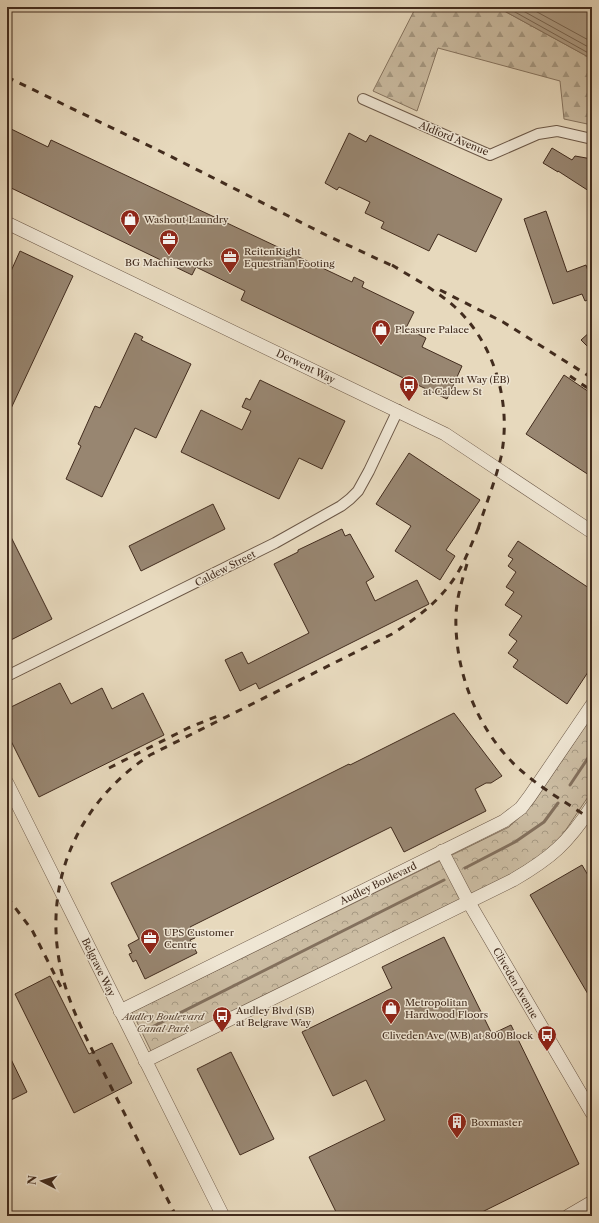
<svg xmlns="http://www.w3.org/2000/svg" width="599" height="1223" viewBox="0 0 599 1223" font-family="'Libre Caslon Text',serif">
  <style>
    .forest { fill: url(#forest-firs); stroke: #867460 }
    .park { fill: url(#park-crowns); stroke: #867460 }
    .water { fill: #af9e87; stroke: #83705d }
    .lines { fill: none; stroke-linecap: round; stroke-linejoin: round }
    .shore { stroke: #786552; stroke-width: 1 }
    .stream { stroke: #83705d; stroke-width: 3 }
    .building { fill: #988671; stroke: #422c1e }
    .minor-casing { stroke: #6b5746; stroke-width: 12 }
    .tertiary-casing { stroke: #6b5746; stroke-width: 14 }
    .minor { stroke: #efe6d4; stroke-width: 10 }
    .tertiary { stroke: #efe6d4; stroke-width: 13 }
    .rail { stroke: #422c1e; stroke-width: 3; stroke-dasharray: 7 7; stroke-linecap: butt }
    .labels { text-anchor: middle; stroke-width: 3; stroke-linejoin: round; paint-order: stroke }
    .street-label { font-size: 10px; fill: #422c1e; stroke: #efe6d4 }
    .poi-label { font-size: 10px; fill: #422c1e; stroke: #efe6d4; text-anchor: start }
    .park-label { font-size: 10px; font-style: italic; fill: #5d4938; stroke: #efe6d4 }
  </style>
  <defs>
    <pattern id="forest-firs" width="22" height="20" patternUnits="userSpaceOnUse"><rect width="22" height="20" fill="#cbbca2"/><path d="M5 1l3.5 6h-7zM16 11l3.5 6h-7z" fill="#a69983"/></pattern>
    <pattern id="park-crowns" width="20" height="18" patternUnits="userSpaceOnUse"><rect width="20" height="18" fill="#cbbca2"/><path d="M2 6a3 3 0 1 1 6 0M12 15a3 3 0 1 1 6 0" fill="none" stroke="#a69983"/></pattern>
  </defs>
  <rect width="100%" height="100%" fill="#e7d9bd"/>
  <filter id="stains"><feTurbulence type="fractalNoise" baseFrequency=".005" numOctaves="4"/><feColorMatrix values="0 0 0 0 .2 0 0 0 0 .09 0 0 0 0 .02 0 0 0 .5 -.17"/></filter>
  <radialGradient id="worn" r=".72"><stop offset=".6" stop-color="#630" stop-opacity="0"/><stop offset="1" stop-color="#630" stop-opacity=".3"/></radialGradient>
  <path class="forest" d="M416 7H497L592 59V125L564 119 560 81 438 48 417 111 373 91Z"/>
  <path class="park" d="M592 716V791L561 837 537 858 504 878 152 1053 132 1012 509 827 532 805Z"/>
  <path class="water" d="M497 7H592V59Z"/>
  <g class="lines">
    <g class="shore">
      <path d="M506 7 592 55"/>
      <path d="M516 7 592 49"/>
      <path d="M528 7 592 42"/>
    </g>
    <g class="stream">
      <path d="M570 785 592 752"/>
      <path d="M465 868 515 842 544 822 558 803"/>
      <path d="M152 1027 444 880"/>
    </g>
  </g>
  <g class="building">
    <path d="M7 127 48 147 51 140 352 282 354 277 364 282 362 287 414 312 406 328 426 338 422 347 462 366 447 399 241 300 245 291 196 267 192 275 7 186Z"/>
    <path d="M349 133 366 142 370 135 502 199 476 252 438 234 429 251 381 228 384 222 365 213 370 202 339 187 337 190 325 183Z"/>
    <path d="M552 148 572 160 575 156 592 159V193L558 171V172L543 163Z"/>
    <path d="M546 211 567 272 586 265 592 282V298L585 301 582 294 553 304 524 219Z"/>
    <path d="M20 251 73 276 7 417V280Z"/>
    <path d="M592 330V351L581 340Z"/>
    <path d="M135 333 143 337 141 340 191 364 156 438 135 428 102 497 66 479 81 446 78 444 95 406 100 408Z"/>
    <path d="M564 375 592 394V477L526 434Z"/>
    <path d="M260 380 345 421 322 469 299 458 279 499 181 452 201 410 242 430 251 411 242 407 246 398 250 400Z"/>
    <path d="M409 453 480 500 446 550 455 556 440 580 395 551 411 526 376 504Z"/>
    <path d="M213 504 225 529 141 571 129 546Z"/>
    <path d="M7 529 52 619 7 642Z"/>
    <path d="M342 529 345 536 350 534 374 577 366 582 375 601 417 580 429 604 259 689 256 683 240 691 225 660 242 652 248 664 309 633 274 564 298 552V550Z"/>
    <path d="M518 541 592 590V666L567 704 513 667 518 660 508 653 517 641 509 635 522 616 505 605 514 592 506 587 516 572 508 566 513 559 508 556Z"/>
    <path d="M60 683 71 704 102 688 112 709 143 693 164 735 39 797 7 733V709Z"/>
    <path d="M454 713 502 776 491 783H486L475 789 486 811 404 852 391 827 190 927 195 938 190 940 197 953 145 979 136 960 133 962 129 954 132 953 128 945 139 939 111 883 349 764 350 765Z"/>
    <path d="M582 865 592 882V1001L530 895Z"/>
    <path d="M444 937 492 1034 511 1025 579 1164 474 1216H338L309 1157 385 1120 366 1080 333 1096 302 1032 392 988 382 967Z"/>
    <path d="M50 976 89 1054 112 1043 132 1083 74 1113 15 994Z"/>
    <path d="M7 1051 27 1092 7 1102Z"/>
    <path d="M231 1052 274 1139 240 1155 197 1069Z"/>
  </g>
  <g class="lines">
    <defs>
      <g id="minor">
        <path d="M363 99 490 155 538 134 557 131 592 139"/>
        <path d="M7 676 275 543 341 506 350 499 358 491 369 471 398 410"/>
      </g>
      <g id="tertiary">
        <path d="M7 223 445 434 592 532"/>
        <path d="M7 783 223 1216"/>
        <path d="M442 851 468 901 592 1113"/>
        <path d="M120 1011 504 821 521 808 530 796 592 705"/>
        <path d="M145 1061 513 880C551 858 568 843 592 806"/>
        <path d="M568 1216 592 1202"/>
      </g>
    </defs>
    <use href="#minor" class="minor-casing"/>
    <use href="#tertiary" class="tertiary-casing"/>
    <use href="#minor" class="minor"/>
    <use href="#tertiary" class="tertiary"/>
    <g class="rail">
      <path d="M7 77 170 156 326 235 397 268"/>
      <path d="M392 265C413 278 436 290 455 307 495 344 512 404 501 457 495 482 485 507 477 532"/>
      <path d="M440 290 503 322 592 378"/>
      <path d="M570 376 592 391"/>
      <path d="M467 564C462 580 457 597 456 614 454 669 476 727 515 765 538 787 566 802 592 820"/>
      <path d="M109 768 188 728 220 715"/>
      <path d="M7 897 32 930 63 991"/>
      <path d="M176 1216C153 1171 131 1126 108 1081 92 1049 74 1017 64 982 39 892 73 806 150 755L392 634C420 616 445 597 461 567 468 554 473 540 479 527"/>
    </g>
  </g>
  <defs>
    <symbol id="shop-pin" viewBox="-11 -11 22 30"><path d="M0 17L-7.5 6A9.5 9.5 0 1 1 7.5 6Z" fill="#8f2418" stroke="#efe6d4"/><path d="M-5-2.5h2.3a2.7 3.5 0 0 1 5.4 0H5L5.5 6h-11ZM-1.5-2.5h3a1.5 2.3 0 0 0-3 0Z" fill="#fff"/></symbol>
    <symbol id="office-pin" viewBox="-11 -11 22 30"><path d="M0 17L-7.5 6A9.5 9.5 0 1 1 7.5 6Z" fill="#8f2418" stroke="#efe6d4"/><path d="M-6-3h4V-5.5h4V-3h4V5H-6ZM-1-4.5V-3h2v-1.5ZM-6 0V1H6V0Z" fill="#fff"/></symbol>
    <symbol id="bus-pin" viewBox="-11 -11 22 30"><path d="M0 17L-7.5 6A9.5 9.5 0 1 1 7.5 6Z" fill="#8f2418" stroke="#efe6d4"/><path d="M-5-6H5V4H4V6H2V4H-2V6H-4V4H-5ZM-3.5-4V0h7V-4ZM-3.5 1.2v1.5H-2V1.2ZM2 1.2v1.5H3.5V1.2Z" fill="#fff"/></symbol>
    <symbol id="building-pin" viewBox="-11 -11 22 30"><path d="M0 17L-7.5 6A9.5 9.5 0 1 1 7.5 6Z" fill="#8f2418" stroke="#efe6d4"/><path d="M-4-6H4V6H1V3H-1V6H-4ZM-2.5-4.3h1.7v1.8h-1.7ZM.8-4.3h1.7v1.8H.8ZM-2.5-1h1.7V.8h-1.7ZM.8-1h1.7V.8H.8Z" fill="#fff"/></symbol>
  </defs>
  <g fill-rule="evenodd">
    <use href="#shop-pin" x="119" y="208" width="22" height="30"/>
    <use href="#office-pin" x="158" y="228" width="22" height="30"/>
    <use href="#office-pin" x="219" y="246" width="22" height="30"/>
    <use href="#shop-pin" x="370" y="318" width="22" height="30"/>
    <use href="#bus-pin" x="398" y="374" width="22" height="30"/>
    <use href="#office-pin" x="139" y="927" width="22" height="30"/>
    <use href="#shop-pin" x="380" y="997" width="22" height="30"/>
    <use href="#bus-pin" x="211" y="1005" width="22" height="30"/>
    <use href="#bus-pin" x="536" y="1024" width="22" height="30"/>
    <use href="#building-pin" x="446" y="1111" width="22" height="30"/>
  </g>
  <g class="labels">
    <g class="street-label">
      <text transform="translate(454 138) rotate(22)" y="4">Aldford Avenue</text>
      <text transform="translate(306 366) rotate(26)" y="4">Derwent Way</text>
      <text transform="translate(225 568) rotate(-27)" y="4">Caldew Street</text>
      <text transform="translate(378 883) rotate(-26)" y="4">Audley Boulevard</text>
      <text transform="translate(99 967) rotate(64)" y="4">Belgrave Way</text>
      <text transform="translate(516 983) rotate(60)" y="4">Cliveden Avenue</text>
    </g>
    <g class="poi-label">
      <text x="144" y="223">Washout Laundry</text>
      <text x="244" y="255">ReitenRight<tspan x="244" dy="12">Equestrian Footing</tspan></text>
      <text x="169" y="266" text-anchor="middle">BG Machineworks</text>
      <text x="395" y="333">Pleasure Palace</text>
      <text x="423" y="383">Derwent Way (EB)<tspan x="423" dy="12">at Caldew St</tspan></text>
      <text x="164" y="936">UPS Customer<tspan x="164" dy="12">Centre</tspan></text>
      <text x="405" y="1006">Metropolitan<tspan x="405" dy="12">Hardwood Floors</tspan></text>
      <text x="236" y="1014">Audley Blvd (SB)<tspan x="236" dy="12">at Belgrave Way</tspan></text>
      <text x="533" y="1039" text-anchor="end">Cliveden Ave (WB) at 800 Block</text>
      <text x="471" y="1126">Boxmaster</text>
    </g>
    <g class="park-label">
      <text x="163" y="1020">Audley Boulevard<tspan x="163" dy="12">Canal Park</tspan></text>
    </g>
  </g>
  <rect width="599" height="1223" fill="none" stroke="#e7d9bd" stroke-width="24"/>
  <rect x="8" y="8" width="583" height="1207" fill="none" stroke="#422c1e" stroke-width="2"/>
  <rect x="12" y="12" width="575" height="1199" fill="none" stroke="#422c1e"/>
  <g transform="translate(42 1181) rotate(276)" stroke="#efe6d4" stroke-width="3" paint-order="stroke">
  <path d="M0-3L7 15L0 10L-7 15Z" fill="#422c1e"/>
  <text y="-6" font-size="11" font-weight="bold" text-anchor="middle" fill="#422c1e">N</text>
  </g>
  <rect width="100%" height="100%" filter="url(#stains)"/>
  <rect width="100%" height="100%" fill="url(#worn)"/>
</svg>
